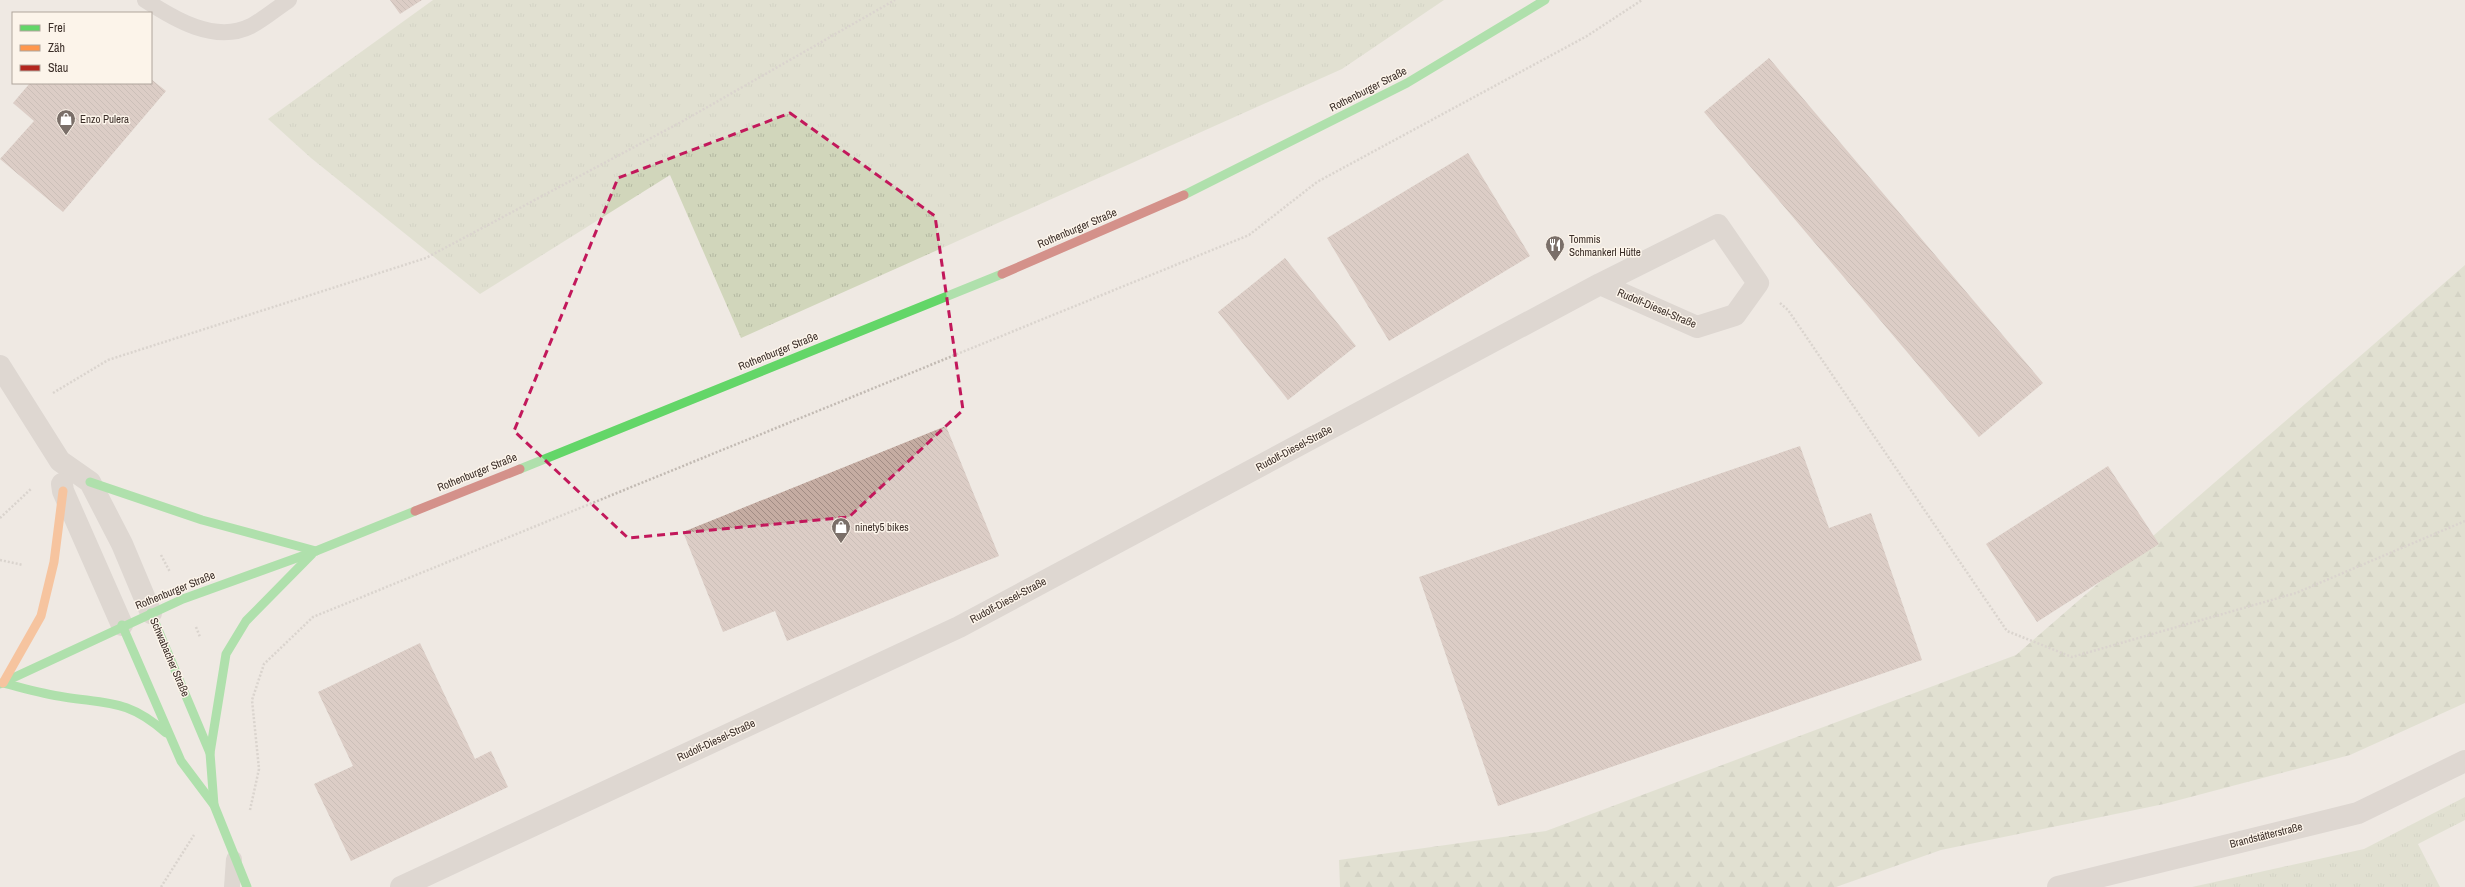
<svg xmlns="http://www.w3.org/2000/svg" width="2465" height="887" viewBox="0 0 2465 887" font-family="'Archivo Narrow',sans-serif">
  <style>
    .grass { fill: url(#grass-tufts) }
    .forest { fill: url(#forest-firs) }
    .building { fill: url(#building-back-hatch) }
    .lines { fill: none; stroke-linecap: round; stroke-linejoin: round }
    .path { stroke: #c2bab3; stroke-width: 2.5; stroke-dasharray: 2 2; stroke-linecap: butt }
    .lane { stroke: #c9c1bb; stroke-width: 16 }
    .street { stroke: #c9c1bb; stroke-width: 22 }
    .fast { stroke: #63d668; stroke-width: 9 }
    .slow { stroke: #ff974d; stroke-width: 9 }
    .jam { stroke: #b3261e; stroke-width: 9 }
    .marked { fill: none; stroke: #c2185b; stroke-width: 3; stroke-dasharray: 8 5; stroke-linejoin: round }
    .labels { text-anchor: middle; stroke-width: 3; stroke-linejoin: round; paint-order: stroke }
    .street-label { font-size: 11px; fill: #3b2e28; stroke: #fcf4ea }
    .poi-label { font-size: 11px; fill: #3b2e28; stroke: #fcf4ea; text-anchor: start }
  </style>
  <defs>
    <pattern id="grass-tufts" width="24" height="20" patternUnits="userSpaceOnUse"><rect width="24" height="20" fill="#d1d6bb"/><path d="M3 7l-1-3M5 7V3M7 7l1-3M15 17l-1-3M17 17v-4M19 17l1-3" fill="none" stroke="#b4b8a1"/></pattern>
    <pattern id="forest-firs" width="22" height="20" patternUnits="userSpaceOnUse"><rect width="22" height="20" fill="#d1d6bb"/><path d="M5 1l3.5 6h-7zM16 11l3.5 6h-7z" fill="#b4b8a1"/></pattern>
    <pattern id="building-back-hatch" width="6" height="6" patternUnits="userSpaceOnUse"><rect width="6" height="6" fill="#c5aca2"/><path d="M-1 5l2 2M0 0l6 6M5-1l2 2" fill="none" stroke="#a18c84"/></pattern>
  </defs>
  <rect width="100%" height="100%" fill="#efe9e3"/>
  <g class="grass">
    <path d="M433 0H1444L1342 69 741 338 670 175 480 294 311 158 268 119Z"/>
    <path d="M2465 797V820L2418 844 2440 887H2192L2364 849Z"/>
  </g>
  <path class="forest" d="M2465 265V703L2350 755 2164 804 1941 850 1836 887H1340L1339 860 1546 831 2016 655Z"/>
  <g class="building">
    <path d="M390 0H422L400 14Z"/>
    <path d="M1769 58 2043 383 1979 437 1704 112Z"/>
    <path d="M151 79 166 91 63 212 0 159 34 121 13 103 30 83H151Z"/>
    <path d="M1468 153 1530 256 1389 341 1327 238Z"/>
    <path d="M1285 258 1356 346 1288 400 1218 312Z"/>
    <path d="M946 426 999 556 787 641 775 611 723 632 683 532Z"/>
    <path d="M1800 446 1829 528 1871 513 1922 660 1498 806 1419 577Z"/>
    <path d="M2108 466 2159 544 2037 622 1986 544Z"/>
    <path d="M420 643 475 759 491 751 508 787 351 861 314 784 353 766 318 692Z"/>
  </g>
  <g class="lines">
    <g class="path">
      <path d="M1780 303 1788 310 2007 631 2072 657 2296 593 2465 521"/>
      <path d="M53 393 108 360 426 258 683 121 895 0"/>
      <path d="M0 518 32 488"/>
      <path d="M161 555 170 572"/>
      <path d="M0 560 23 565"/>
      <path d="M196 627 200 637"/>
      <path d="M250 810 259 769 252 700 264 664 313 617 1249 235 1317 182 1587 36 1642 0"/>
      <path d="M161 887 194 835"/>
    </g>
    <g class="lane">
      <path d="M145 0C174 19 215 44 251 26 264 19 277 8 289 0"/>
      <path d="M232 887 234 859"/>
    </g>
    <g class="street">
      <path d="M0 366 60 461 90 482 122 544 151 613"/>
      <path d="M62 484 63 491 122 625"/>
      <path d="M401 887 959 627 1600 284 1718 225 1758 283 1735 315 1697 327 1600 284"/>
      <path d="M2058 887 2358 813 2465 761"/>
    </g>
    <g class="fast">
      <path d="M1184 195 1407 83 1545 0"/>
      <path d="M520 469 1002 274"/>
      <path d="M90 482 202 520 316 551"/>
      <path d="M151 613 210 753 214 805"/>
      <path d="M122 625 181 761 214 805 247 887"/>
      <path d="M3 683C23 688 43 694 64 697 109 704 129 700 166 733"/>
      <path d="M0 684 183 599 316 551 415 511"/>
      <path d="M210 753 226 654 246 621 312 554"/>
    </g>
    <path class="slow" d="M3 683 41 616 54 562 63 491"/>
    <g class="jam">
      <path d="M1002 274 1184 195"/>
      <path d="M415 511 520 469"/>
    </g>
  </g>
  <path d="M0 0H2465V887H0ZM790 113 935 216 963 410 849 517 628 538 514 431 618 178Z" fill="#efe9e3" fill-opacity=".55" fill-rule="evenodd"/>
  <path class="marked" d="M790 113 935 216 963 410 849 517 628 538 514 431 618 178Z"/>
  <defs>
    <symbol id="shop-pin" viewBox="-11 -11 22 30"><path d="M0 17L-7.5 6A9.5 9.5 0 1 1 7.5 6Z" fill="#7a6f69" stroke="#fcf4ea"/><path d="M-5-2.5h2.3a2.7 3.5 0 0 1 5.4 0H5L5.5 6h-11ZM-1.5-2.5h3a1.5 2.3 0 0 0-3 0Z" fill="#fff"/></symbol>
    <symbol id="restaurant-pin" viewBox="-11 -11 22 30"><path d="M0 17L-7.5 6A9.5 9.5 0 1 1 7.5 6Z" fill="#7a6f69" stroke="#fcf4ea"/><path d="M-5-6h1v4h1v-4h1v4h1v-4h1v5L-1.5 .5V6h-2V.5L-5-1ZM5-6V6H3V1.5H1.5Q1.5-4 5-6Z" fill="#fff"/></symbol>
  </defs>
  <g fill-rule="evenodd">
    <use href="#shop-pin" x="55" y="108" width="22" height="30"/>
    <use href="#restaurant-pin" x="1544" y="234" width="22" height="30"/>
    <use href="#shop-pin" x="830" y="516" width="22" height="30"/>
  </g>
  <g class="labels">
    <g class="street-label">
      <text transform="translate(1368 89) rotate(-27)" y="4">Rothenburger Straße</text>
      <text transform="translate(1077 228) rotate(-23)" y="4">Rothenburger Straße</text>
      <text transform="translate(1657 308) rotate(23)" y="4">Rudolf-Diesel-Straße</text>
      <text transform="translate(778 351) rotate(-22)" y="4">Rothenburger Straße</text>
      <text transform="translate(1294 448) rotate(-28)" y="4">Rudolf-Diesel-Straße</text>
      <text transform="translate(477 472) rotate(-22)" y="4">Rothenburger Straße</text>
      <text transform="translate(175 590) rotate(-22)" y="4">Rothenburger Straße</text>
      <text transform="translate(1008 600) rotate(-28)" y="4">Rudolf-Diesel-Straße</text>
      <text transform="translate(170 657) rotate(67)" y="4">Schwabacher Straße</text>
      <text transform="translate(716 740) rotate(-25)" y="4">Rudolf-Diesel-Straße</text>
      <text transform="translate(2266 835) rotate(-14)" y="4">Brandstätterstraße</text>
    </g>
    <g class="poi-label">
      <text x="80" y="123">Enzo Pulera</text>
      <text x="1569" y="243">Tommis<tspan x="1569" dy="13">Schmankerl Hütte</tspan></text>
      <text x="855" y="531">ninety5 bikes</text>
    </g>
  </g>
  <rect x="12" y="12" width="140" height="72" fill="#fcf4ea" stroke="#afa59c"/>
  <rect x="20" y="25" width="20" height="6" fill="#63d668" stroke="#afa59c"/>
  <text x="48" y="32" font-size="12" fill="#3b2e28">Frei</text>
  <rect x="20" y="45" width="20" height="6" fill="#ff974d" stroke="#afa59c"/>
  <text x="48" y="52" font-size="12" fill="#3b2e28">Zäh</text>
  <rect x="20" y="65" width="20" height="6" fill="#b3261e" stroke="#afa59c"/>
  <text x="48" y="72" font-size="12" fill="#3b2e28">Stau</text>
</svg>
